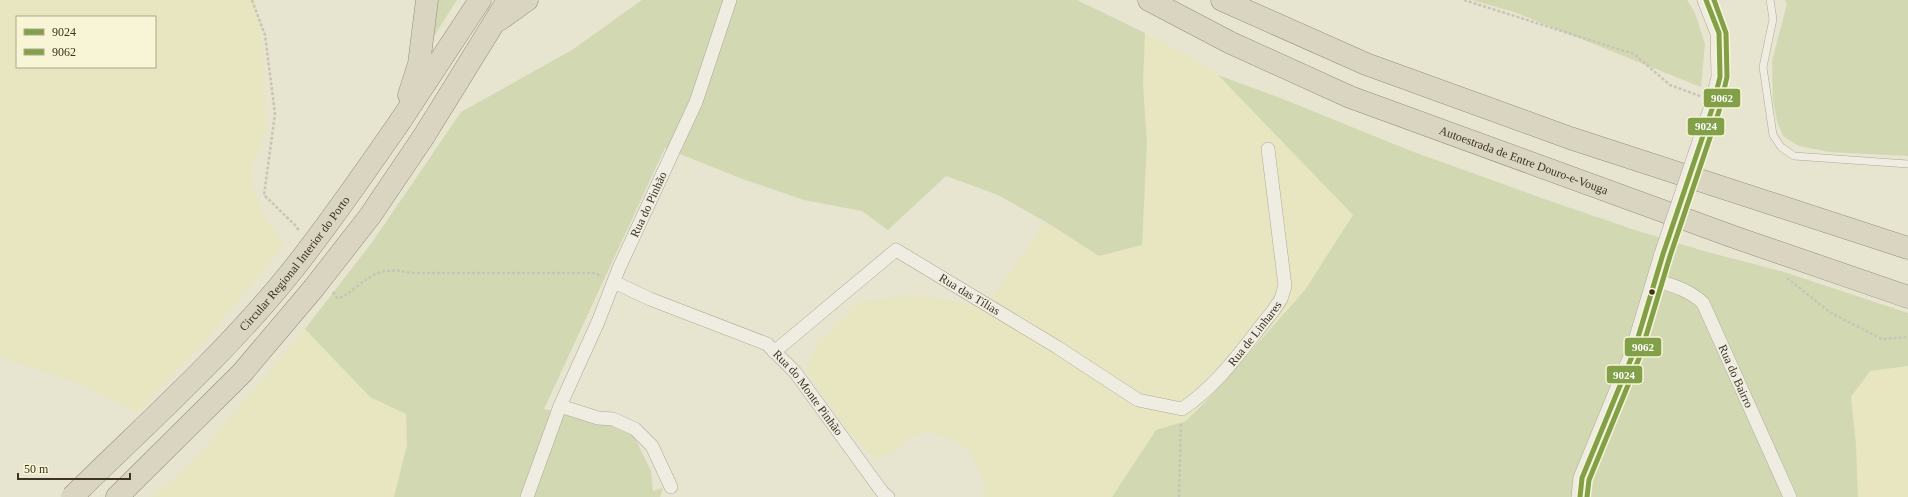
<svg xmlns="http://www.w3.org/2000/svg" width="1908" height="497" viewBox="0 0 1908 497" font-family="'Times New Roman',serif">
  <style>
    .farmland { fill: #e7e6c0; fill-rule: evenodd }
    .green { fill: #d2d9b2 }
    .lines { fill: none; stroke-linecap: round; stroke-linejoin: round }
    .service-casing { stroke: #ada998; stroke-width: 8 }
    .minor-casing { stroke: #ada998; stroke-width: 14 }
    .tertiary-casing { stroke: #ada998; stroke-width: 18 }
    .motorway-casing { stroke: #928e7f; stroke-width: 23 }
    .path { stroke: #c8c5b8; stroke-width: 2.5; stroke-dasharray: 3 2; stroke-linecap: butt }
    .service { stroke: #efede2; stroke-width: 7 }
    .minor { stroke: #efede2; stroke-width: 13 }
    .tertiary { stroke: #efede2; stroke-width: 17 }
    .motorway { stroke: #dad5c0; stroke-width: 22 }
    .tertiary-bridge-casing { stroke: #ada998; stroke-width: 18; stroke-linecap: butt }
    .motorway-bridge-casing { stroke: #928e7f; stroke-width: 23; stroke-linecap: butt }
    .tertiary-bridge { stroke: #efede2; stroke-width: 17 }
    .motorway-bridge { stroke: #dad5c0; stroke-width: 22 }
    .bus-1-casing { stroke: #f8f4d6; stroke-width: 8 }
    .bus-2-casing { stroke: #f8f4d6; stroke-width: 8 }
    .bus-1 { stroke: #81a048; stroke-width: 5 }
    .bus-2 { stroke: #81a048; stroke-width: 5 }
    .bus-dot { fill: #3d331f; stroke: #f8f4d6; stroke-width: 1.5 }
    .labels { text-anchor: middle; stroke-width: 3.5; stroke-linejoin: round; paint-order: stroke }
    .street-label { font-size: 12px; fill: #3d331f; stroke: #f8f4d6 }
    .line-badge { stroke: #f8f4d6; stroke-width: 1.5 }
    .badge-label { font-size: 11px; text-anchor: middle; font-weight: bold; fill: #fff }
  </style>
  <rect width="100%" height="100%" fill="#e7e4d0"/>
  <g class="farmland">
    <path d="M0 0H256L263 47 266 130 251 170 254 191 265 217 284 245 201 346 135 415 132 410 84 385 0 357ZM17 17H155V67H17Z"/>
    <path d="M1145 33 1191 57 1218 75 1353 215 1305 290 1209 398 1186 421 1156 430 1112 497H985L982 474 970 453 960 443 945 436 925 431 910 438 890 454 874 459 846 429 807 371 816 345 861 301 921 295 985 308 1045 222 1099 256 1142 245 1147 142 1143 85Z"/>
    <path d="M305 329 370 397 406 414 407 444 394 497H152L193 461Z"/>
    <path d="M1908 366V497H1858L1856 444 1851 397 1870 371Z"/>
  </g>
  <g class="green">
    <path d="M434 0H457L434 36Z"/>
    <path d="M642 0H1077L1145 33 1143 85 1147 142 1142 245 1099 256 1046 222 998 195 946 176 888 230 862 211 804 200 740 178 665 148 544 409 603 422 634 436 651 471 653 491 663 488 660 497H394L407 445 406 414 370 397 305 329 373 241 461 112 572 50Z"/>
    <path d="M1472 0H1687L1695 13 1705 44 1701 87 1514 12Z"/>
    <path d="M1785 0H1908V156L1829 152 1799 146 1783 136 1777 121 1773 101 1772 61 1787 4Z"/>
    <path d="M1218 75 1283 99 1411 151 1550 201 1635 230 1707 252 1781 271 1908 313V366L1870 371 1851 397 1856 444 1858 497H1112L1156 430 1186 421 1209 398 1305 290 1353 215Z"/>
  </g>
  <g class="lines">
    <defs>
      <path id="service" d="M1770 0 1773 19 1763 67 1773 135 1781 147 1794 156 1908 164"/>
      <g id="minor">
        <path id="s1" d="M1656 280C1674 286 1689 290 1703 303L1790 497"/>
        <path id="s2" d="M614 282 650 299 767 344 795 372 883 493 888 497"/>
        <path id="s3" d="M774 352 896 250 1057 347 1138 400 1182 409C1219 385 1245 345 1273 311L1281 299 1285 286 1268 149"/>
        <path d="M560 406 598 418 613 419 635 429 652 446 671 487"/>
        <path id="s4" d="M527 497 560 406 598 322 619 268 696 102 730 0"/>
      </g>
      <g id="tertiary">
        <path d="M1706 0 1719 33 1720 77 1712 109"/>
        <path d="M1580 497 1582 478 1633 354 1663 254"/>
      </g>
      <g id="motorway">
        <path id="s5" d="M1149 0 1231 43 1350 97 1734 237 1908 297"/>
        <path d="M1222 0 1366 64 1570 138 1908 248"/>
        <path d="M499 20 527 0"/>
        <path d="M409 95 419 64 427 0"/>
        <path d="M401 120 480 0"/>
        <path d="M424 136 508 0"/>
        <path d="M117 497 242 373 313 289"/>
      </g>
    </defs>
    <use href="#service" class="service-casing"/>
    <use href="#minor" class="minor-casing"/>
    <use href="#tertiary" class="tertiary-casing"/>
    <use href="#motorway" class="motorway-casing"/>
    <g class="path">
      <path d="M252 0 265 35 275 114 264 195 296 226 299 231"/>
      <path d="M1464 0 1634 54 1670 85 1700 96"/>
      <path d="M1787 278 1831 313 1882 339 1908 337"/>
      <path d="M333 292 337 298C345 297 349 293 355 288 377 270 385 268 413 273H593L602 276"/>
      <path d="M1179 497 1181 422"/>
    </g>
    <use href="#service" class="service"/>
    <use href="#minor" class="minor"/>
    <use href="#tertiary" class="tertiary"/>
    <use href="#motorway" class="motorway"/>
    <defs>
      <path id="tertiary-bridge" d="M1663 254 1712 109"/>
      <g id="motorway-bridge">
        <path d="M313 289 370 216 424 136"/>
        <path id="s6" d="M72 497C146 424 226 353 291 272 330 223 365 172 401 120"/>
      </g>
    </defs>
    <use href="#tertiary-bridge" class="tertiary-bridge-casing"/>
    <use href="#motorway-bridge" class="motorway-bridge-casing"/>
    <use href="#tertiary-bridge" class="tertiary-bridge"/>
    <use href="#motorway-bridge" class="motorway-bridge"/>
    <defs>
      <path id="bus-1" d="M1580 497 1582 478 1633 354 1663 254 1712 109 1720 77 1719 33 1706 0"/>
      <path id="bus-2" d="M1587 497 1589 480 1640 356 1670 256 1719 111 1727 77 1726 33 1714 0"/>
    </defs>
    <use href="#bus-1" class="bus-1-casing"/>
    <use href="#bus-2" class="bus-2-casing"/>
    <use href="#bus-1" class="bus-1"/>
    <use href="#bus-2" class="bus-2"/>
  </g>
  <circle class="bus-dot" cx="1652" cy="292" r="3.5"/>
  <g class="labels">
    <g class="street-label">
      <text dy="4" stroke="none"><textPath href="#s5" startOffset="408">Autoestrada de Entre Douro-e-Vouga</textPath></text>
      <text dy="4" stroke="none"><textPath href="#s4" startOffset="317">Rua do Pinhão</textPath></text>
      <text dy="4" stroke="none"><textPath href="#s6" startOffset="323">Circular Regional Interior do Porto</textPath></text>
      <text dy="4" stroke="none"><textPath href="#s3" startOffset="245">Rua das Tílias</textPath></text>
      <text dy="4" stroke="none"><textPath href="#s3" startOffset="594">Rua de Linhares</textPath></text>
      <text dy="4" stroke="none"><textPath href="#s1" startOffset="133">Rua do Bairro</textPath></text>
      <text dy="4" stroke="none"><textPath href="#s2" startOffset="229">Rua do Monte Pinhão</textPath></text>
    </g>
  </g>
  <g class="line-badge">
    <rect x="1703" y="88" width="38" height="20" rx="4" fill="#81a048"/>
    <rect x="1687" y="117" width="38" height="19" rx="4" fill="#81a048"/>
    <rect x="1624" y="337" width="38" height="20" rx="4" fill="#81a048"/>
    <rect x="1606" y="365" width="37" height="19" rx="4" fill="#81a048"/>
  </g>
  <g class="badge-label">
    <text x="1722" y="102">9062</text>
    <text x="1706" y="130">9024</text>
    <text x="1643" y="351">9062</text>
    <text x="1624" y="379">9024</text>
  </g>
  <rect x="16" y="16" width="140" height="52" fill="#f8f4d6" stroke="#ada78d"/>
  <rect x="24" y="29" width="20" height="6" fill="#81a048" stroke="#ada78d"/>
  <text x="52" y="36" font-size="12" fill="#3d331f">9024</text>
  <rect x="24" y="49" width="20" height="6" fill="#81a048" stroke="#ada78d"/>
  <text x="52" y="56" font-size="12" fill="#3d331f">9062</text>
  <path d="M18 473v6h112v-6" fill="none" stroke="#3d331f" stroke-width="2"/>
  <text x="24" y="473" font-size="12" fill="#3d331f" stroke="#f8f4d6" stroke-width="3" paint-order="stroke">50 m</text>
</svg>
